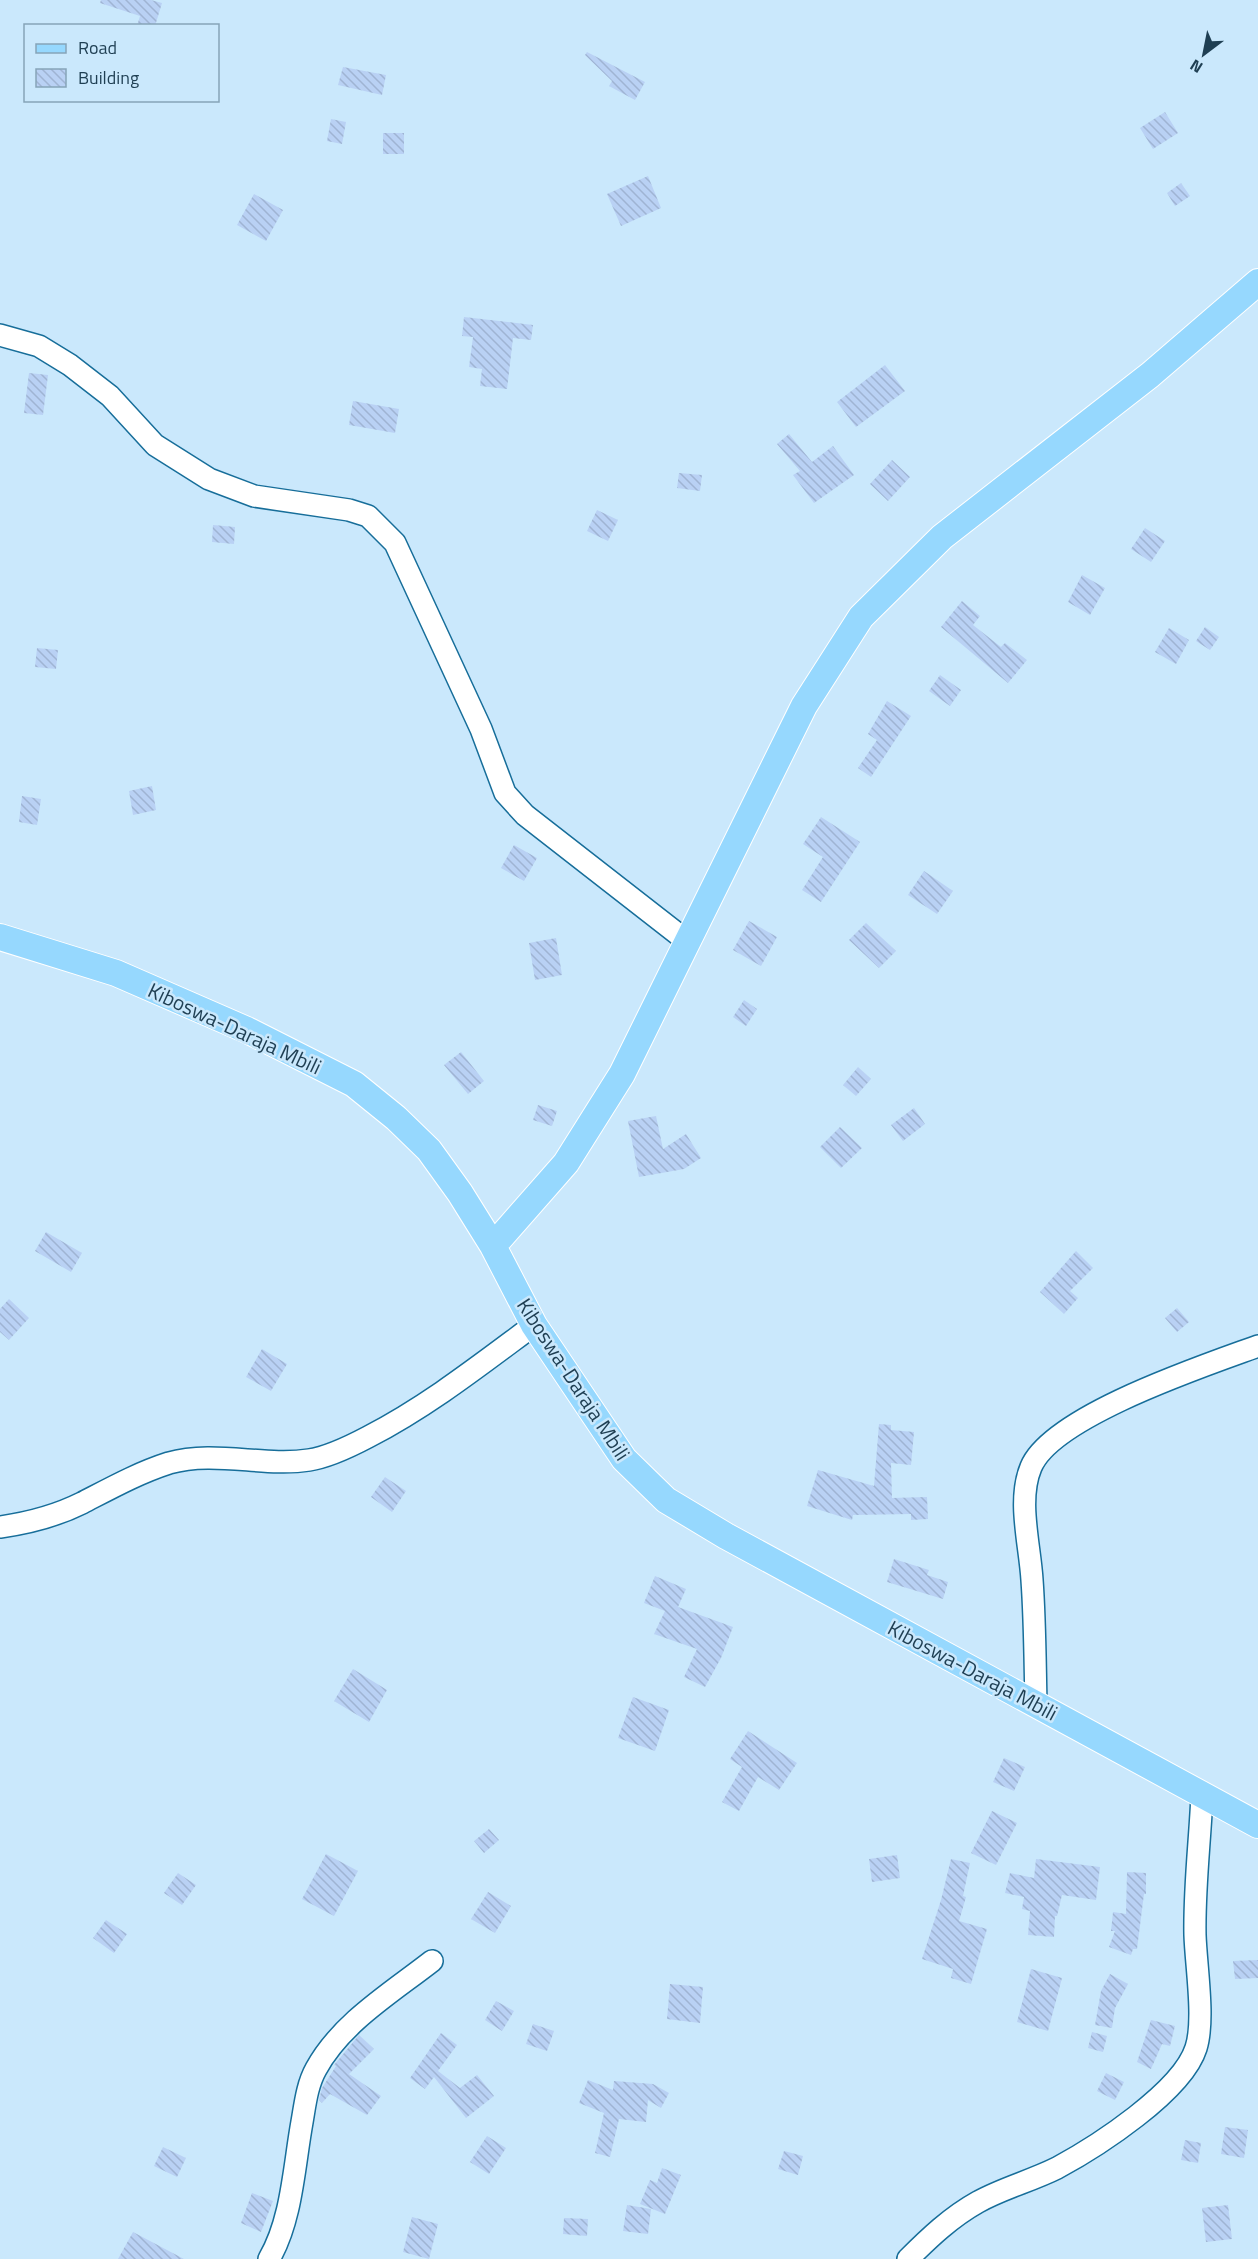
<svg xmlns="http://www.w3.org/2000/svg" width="1258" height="2259" font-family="'Titillium Web',sans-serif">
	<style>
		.building { fill: url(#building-back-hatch) }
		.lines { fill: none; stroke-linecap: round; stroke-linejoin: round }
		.minor-casing { stroke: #176e9a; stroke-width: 24 }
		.major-casing { stroke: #fff; stroke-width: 28 }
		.minor { stroke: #fff; stroke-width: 21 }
		.major { stroke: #96d8fe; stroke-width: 26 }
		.labels { text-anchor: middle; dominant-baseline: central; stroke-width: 5; stroke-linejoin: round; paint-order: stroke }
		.street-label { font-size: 21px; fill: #1f3f53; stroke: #cae8fc }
	</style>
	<defs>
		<pattern id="building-back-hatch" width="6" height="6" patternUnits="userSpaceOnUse" patternTransform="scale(1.5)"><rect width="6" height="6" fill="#b9d1f4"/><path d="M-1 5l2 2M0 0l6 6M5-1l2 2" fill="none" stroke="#9fb4d3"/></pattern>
	</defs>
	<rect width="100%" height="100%" fill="#cae8fc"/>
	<path class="building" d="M101 0H151L162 3 155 26H137L140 16 100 3Z
		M587 52 645 82 635 100 609 86 612 81 585 55Z
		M343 67 386 75 382 95 338 85Z
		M1165 112 1178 133 1153 149 1140 128Z
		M331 119 346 122 342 144 327 141Z
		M383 133H404V154H383Z
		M648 176 661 208 621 226 607 194Z
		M1181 183 1190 196 1175 206 1167 193Z
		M254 194 283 210 266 241 237 225Z
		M464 317 533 325 531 340 513 338 507 389 480 386 482 369 469 367 473 337 462 336Z
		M885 365 905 391 856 427 837 402Z
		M29 373 48 375 43 415 24 413Z
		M353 401 399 409 395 433 349 425Z
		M789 434 812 462 833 446 854 475 814 503 793 475 800 471 777 444Z
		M892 460 910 477 888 501 870 484Z
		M679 473 702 475 700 491 677 488Z
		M597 510 618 520 608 541 587 531Z
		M213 525 235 527 234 544 212 542Z
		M1145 528 1165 541 1151 562 1131 549Z
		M1082 575 1105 588 1090 615 1068 602Z
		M962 601 980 616 973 625 1001 647 1005 643 1027 660 1008 683 941 627Z
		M1205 627 1219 637 1210 650 1196 641Z
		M1169 628 1189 640 1176 664 1155 652Z
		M37 648 58 650 56 669 35 667Z
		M940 675 961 690 950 706 929 691Z
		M887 701 911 716 871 777 858 768 877 740 868 734Z
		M152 786 156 810 133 815 129 791Z
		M22 796 41 799 37 825 19 822Z
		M821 817 860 842 821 902 802 890 823 857 803 844Z
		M514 845 537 858 524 881 501 868Z
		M924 871 953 891 937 914 908 895Z
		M749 921 777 937 761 966 733 950Z
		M866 923 896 951 879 968 849 940Z
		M556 938 562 975 535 980 529 943Z
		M744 1000 757 1009 746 1026 733 1017Z
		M461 1052 484 1081 468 1094 444 1065Z
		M858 1067 871 1079 856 1096 843 1085Z
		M538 1105 557 1111 552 1126 533 1120Z
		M914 1108 925 1124 903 1141 891 1125Z
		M656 1116 663 1149 686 1134 701 1158 684 1169 639 1177 628 1121Z
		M840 1127 862 1148 841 1168 820 1147Z
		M46 1232 82 1253 71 1272 35 1251Z
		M1076 1251 1093 1268 1070 1291 1078 1298 1064 1314 1040 1292Z
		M9 1299 29 1318 9 1340 0 1332V1309Z
		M1177 1308 1189 1322 1177 1332 1165 1318Z
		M262 1349 287 1364 271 1391 246 1377Z
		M879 1424 891 1425V1430L914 1432 911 1465 891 1463 892 1498 927 1497 928 1519 911 1520V1514L853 1515 852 1520 807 1506 818 1470 874 1486Z
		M385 1477 406 1491 392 1512 371 1497Z
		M894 1559 929 1570 927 1575 948 1582 943 1599 887 1582Z
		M655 1576 686 1589 678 1607 733 1627 721 1658 705 1687 684 1677 697 1649 654 1634 665 1611 644 1603Z
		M353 1669 387 1690 369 1722 334 1701Z
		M633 1697 669 1710 655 1751 618 1738Z
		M748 1731 797 1763 779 1790 758 1777 739 1811 722 1802 742 1767 730 1759Z
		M1004 1758 1025 1767 1014 1791 993 1782Z
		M992 1811 1017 1823 996 1865 971 1853Z
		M489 1829 499 1840 484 1853 474 1841Z
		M326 1854 358 1871 334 1916 302 1899Z
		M897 1855 900 1878 872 1882 869 1859Z
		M951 1859 970 1863 963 1896 966 1897 959 1921 987 1929 971 1984 951 1978 953 1969 922 1959 941 1900Z
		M1036 1859 1100 1867 1096 1900 1062 1895 1057 1916H1055L1054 1937 1028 1935 1030 1911 1022 1909 1024 1897 1005 1893 1010 1873 1034 1878Z
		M1127 1872 1146 1873V1894H1144L1137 1949H1133L1131 1955 1109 1947 1115 1931H1111L1113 1912 1126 1914Z
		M178 1873 196 1885 182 1905 164 1893Z
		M488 1892 511 1906 495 1933 471 1919Z
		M106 1920 127 1934 114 1953 93 1938Z
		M1258 1960V1978L1235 1979 1233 1961Z
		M1031 1969 1062 1978 1048 2031 1017 2022Z
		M1110 1974 1128 1984 1115 2008 1112 2028 1095 2025 1101 1991Z
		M670 1984 703 1987 700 2023 667 2019Z
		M496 2001 514 2011 502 2031 485 2020Z
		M1151 2020 1175 2026 1170 2046 1162 2044 1151 2069 1137 2062Z
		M533 2024 554 2031 547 2051 526 2044Z
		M1092 2032 1107 2036 1103 2052 1088 2048Z
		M441 2033 457 2045 438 2071 460 2088 477 2075 494 2096 466 2118 434 2077 425 2089 410 2078Z
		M359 2035 374 2049 349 2074 381 2096 367 2115 330 2094 322 2103 319 2100 322 2088 336 2066 334 2065Z
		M1106 2073 1124 2082 1115 2100 1097 2091Z
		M588 2080 613 2090 614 2081 653 2084 669 2093 661 2108 648 2100 646 2122 619 2119 610 2157 595 2153 604 2113 579 2103Z
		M1225 2127 1248 2130 1244 2158 1221 2154Z
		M487 2136 506 2148 489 2174 470 2162Z
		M1185 2140 1201 2143 1198 2163 1181 2160Z
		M163 2147 186 2158 177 2177 154 2166Z
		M784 2151 803 2156 798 2175 778 2169Z
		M662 2168 681 2175 665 2214 640 2204 650 2180 657 2183Z
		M252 2193 273 2201 261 2232 241 2223Z
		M627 2205 651 2209 648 2234 623 2231Z
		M1228 2205 1232 2239 1206 2242 1202 2208Z
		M412 2217 438 2224 429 2259 403 2252Z
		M564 2218 588 2219 587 2236 563 2234Z
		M133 2232 184 2259H118Z"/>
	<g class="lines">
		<defs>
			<path id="minor" d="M0 335 39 346 70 365 110 396 155 445 209 479 254 496 349 510 368 516 395 543 481 729 505 793 525 815 688 942
				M0 1527C29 1523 56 1516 82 1503 111 1488 138 1473 169 1463 214 1450 264 1467 309 1460 329 1457 351 1446 368 1437 428 1406 480 1365 534 1325
				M1036 1704C1035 1663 1035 1621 1032 1580 1030 1545 1017 1500 1031 1467 1052 1416 1206 1365 1258 1346
				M269 2259C292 2220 294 2166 302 2122 305 2105 307 2085 316 2069 341 2023 391 1993 432 1961
				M908 2259C929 2238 951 2217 978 2202 1003 2188 1031 2181 1057 2168 1096 2147 1182 2092 1196 2048 1205 2020 1196 1966 1195 1935 1194 1889 1200 1841 1202 1795"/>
			<path id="major" d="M0 937 116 973 247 1030 354 1084 396 1118 429 1150 460 1193 493 1246 534 1325 624 1459 666 1500 726 1536 1258 1825
				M493 1246 566 1163 622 1074 804 706 861 617 942 537 1150 375 1258 282"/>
		</defs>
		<use href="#minor" class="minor-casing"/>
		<use href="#major" class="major-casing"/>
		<use href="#minor" class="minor"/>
		<use href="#major" class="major"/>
	</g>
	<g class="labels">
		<g class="street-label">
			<text transform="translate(235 1028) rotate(25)">Kiboswa-Daraja Mbili</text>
			<text transform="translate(574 1379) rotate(57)">Kiboswa-Daraja Mbili</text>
			<text transform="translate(973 1670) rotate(28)">Kiboswa-Daraja Mbili</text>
		</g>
	</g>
	<rect x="24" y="24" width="195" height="78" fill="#cae8fc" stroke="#86a4b8" stroke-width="1.5"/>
	<rect x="36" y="44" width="30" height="9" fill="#96d8fe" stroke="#86a4b8" stroke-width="1.5"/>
	<text x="78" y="54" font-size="18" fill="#1f3f53">Road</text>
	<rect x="36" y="69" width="30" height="18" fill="url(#building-back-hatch)" stroke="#86a4b8" stroke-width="1.5"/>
	<text x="78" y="84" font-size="18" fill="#1f3f53">Building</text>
	<g transform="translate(1204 54) rotate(212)" stroke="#cae8fc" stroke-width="4.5" paint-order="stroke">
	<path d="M0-4.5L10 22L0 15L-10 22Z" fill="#1f3f53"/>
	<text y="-9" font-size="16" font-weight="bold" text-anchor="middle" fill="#1f3f53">N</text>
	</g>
</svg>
